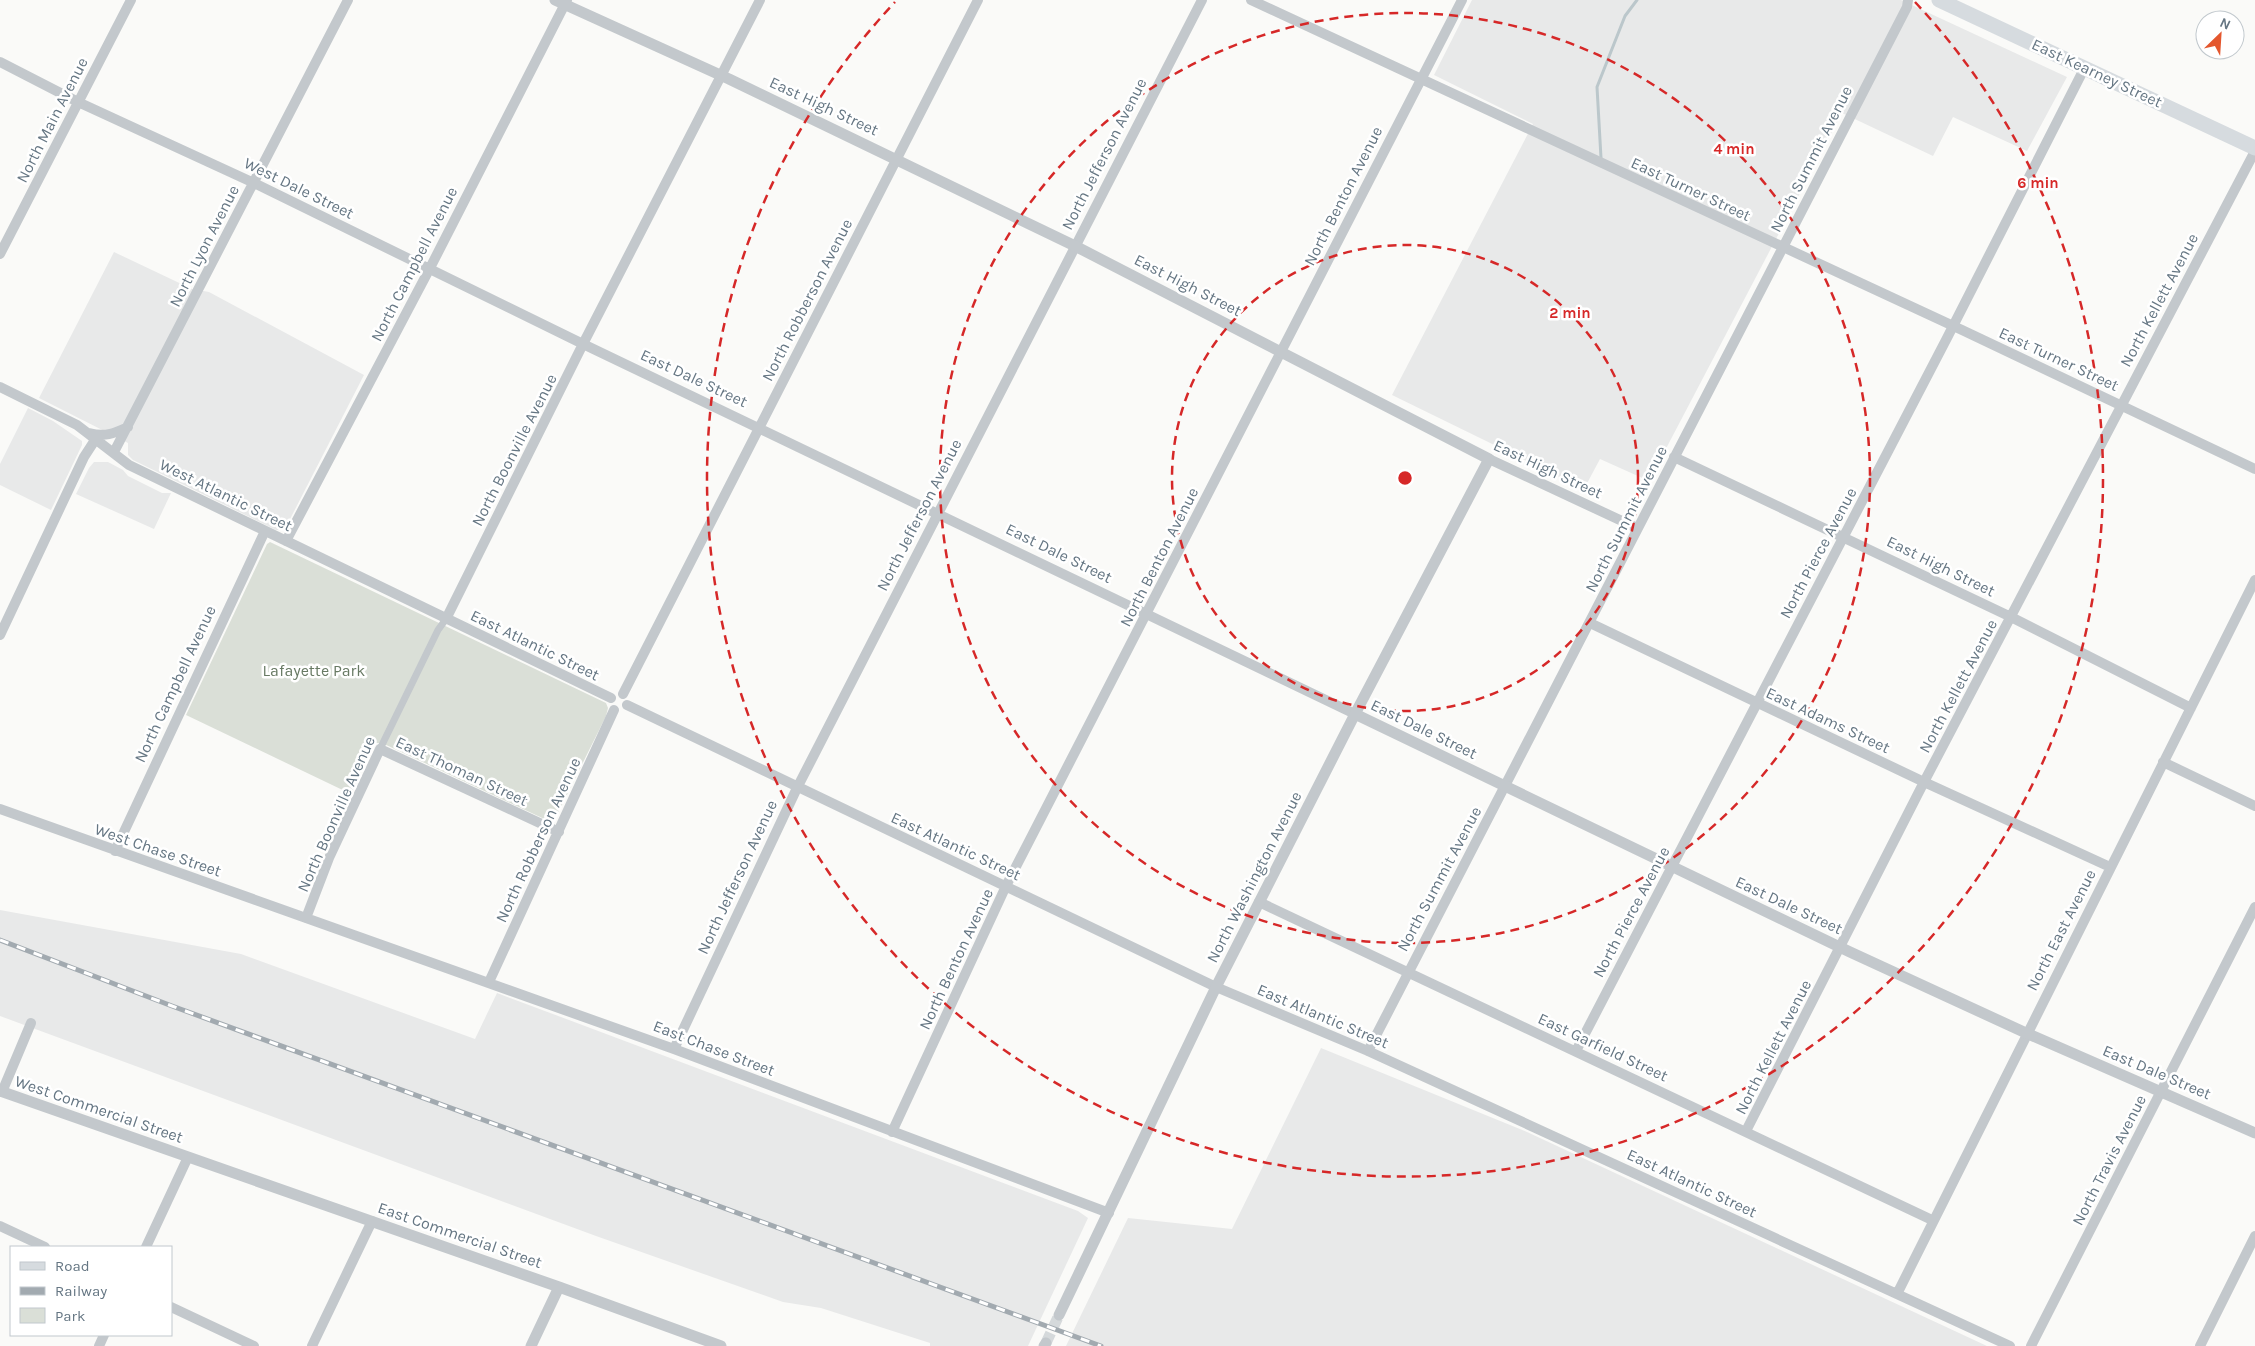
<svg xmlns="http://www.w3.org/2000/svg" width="2255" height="1346" font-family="Karla,sans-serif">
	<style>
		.built { fill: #e8e9e9 }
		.green { fill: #dadfd7 }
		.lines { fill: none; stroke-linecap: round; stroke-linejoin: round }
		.stream { stroke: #bbc7cb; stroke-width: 3 }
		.tertiary-tunnel { stroke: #d5d9db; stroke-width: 11; stroke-dasharray: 11 5.5; stroke-linecap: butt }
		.pedestrian { stroke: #c3c8cc; stroke-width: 7 }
		.minor { stroke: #c3c8cc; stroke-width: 10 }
		.tertiary { stroke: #c3c8cc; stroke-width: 11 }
		.primary { stroke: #d6dbdf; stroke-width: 15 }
		.rail-casing { stroke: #a2aab0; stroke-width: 5 }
		.rail { stroke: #fff; stroke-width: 3; stroke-dasharray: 9; stroke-linecap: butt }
		.ring { fill: none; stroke: #d62828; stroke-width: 2.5; stroke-dasharray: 9 6 }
		.labels { text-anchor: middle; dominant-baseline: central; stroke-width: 5; stroke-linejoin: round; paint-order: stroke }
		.street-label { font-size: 16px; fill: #657683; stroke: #fff }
		.park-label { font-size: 16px; fill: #687a64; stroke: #fff }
		.centre { fill: #d62828; stroke: #fff; stroke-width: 2.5 }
		.ring-label { font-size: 15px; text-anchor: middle; font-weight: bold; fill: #d62828; stroke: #fff; stroke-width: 5; stroke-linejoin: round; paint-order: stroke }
	</style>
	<rect width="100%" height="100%" fill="#fafaf8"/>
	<path class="built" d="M1472 0H1901L2067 77 2027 151 1953 117 1933 156 1842 113 1649 481 1600 459 1584 489 1392 395 1533 124 1434 75Z
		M114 252 192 289 209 292 364 375 287 525 280 530H276L133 460 128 455V443L39 398Z
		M28 408 53 421 82 441V445L51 510 0 485V464Z
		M94 462H108L123 470 128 476 162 493H171L154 529 76 494 89 468Z
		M0 910 241 954 475 1039 497 993 1078 1211 1088 1218 1028 1346H930V1343L821 1308 783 1302 596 1236 0 1016Z
		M1321 1048 1527 1132 1987 1346H1066L1128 1218 1232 1229Z"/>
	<path class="green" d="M270 542 606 703 608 708 606 716 553 823 382 743H376L374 745 351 794 186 715 267 544Z"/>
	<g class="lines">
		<path class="stream" d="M1601 158 1597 87 1625 16 1637 0"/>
		<path class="tertiary-tunnel" d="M1046 1343 1059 1315"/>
		<path class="pedestrian" d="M380 749 438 630 446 619"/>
		<path class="minor" d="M1251 0 1962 330 2255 469
			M0 62 78 102 254 183 583 344 1355 714
			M0 254 131 0
			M0 387 77 425 129 465 611 698
			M89 433C105 437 113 434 128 427
			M114 452 348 0
			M1674 457 2011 617 2191 708
			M1489 459 1637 528
			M286 541 430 268 567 0
			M446 619 583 344 760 0
			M1590 623 1924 782 2110 867
			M0 635 84 457 95 440
			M623 694 978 0
			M627 705 1216 987 1368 1051 2010 1346
			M2163 762 2255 806
			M0 809 674 1049 1109 1213
			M115 851 265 531
			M1259 902 1932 1220
			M306 918 329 858 380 749 559 832
			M489 982 614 710
			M674 1049 797 788 1202 0
			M1368 1051 1907 7 1908 0
			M1576 1051 1947 338 2085 67
			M2 1092 31 1023
			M1746 1131 1924 782 2255 151
			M892 1132 1006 886 1462 0
			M0 1226 45 1247
			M146 1247 188 1157
			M1897 1294 2255 580
			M171 1307 254 1346
			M99 1346 104 1335
			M312 1346 372 1221
			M2031 1346 2255 907
			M2200 1346 2255 1236"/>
		<path class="tertiary" d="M555 0 729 79 1075 246 1489 459 1355 714 1216 987 1059 1315
			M1355 714 1850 952 2026 1033 2255 1133
			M0 1091 559 1287 721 1346
			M531 1346 559 1287
			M1044 1346 1046 1343"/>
		<path class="primary" d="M1939 0 2255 148"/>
		<defs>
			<path id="rail" d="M0 940 172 1006 1101 1346"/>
		</defs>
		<use href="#rail" class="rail-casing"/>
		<use href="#rail" class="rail"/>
	</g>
	<g class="ring">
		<circle cx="1405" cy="478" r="233"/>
		<circle cx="1405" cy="478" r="465"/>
		<path d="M1915 2A698 698 0 1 1 895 2"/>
	</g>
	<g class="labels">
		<g class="street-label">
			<text transform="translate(2097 73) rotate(25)">East Kearney Street</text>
			<text transform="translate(824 106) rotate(25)">East High Street</text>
			<text transform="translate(52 120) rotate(-63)">North Main Avenue</text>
			<text transform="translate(1104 154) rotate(-63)">North Jefferson Avenue</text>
			<text transform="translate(1811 159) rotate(-63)">North Summit Avenue</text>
			<text transform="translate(299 188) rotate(26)">West Dale Street</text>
			<text transform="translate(1691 189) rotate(25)">East Turner Street</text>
			<text transform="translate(1343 196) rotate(-63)">North Benton Avenue</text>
			<text transform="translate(204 246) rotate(-63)">North Lyon Avenue</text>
			<text transform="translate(414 264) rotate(-63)">North Campbell Avenue</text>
			<text transform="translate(1188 285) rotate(27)">East High Street</text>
			<text transform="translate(807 300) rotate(-63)">North Robberson Avenue</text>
			<text transform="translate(2159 300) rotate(-62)">North Kellett Avenue</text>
			<text transform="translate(2059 359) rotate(25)">East Turner Street</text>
			<text transform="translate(694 378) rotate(25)">East Dale Street</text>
			<text transform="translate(514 450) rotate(-63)">North Boonville Avenue</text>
			<text transform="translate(1548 469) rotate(25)">East High Street</text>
			<text transform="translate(226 495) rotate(26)">West Atlantic Street</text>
			<text transform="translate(919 515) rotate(-63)">North Jefferson Avenue</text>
			<text transform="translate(1626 519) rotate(-63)">North Summit Avenue</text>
			<text transform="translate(1059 553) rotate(26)">East Dale Street</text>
			<text transform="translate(1818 553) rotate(-62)">North Pierce Avenue</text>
			<text transform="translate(1159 557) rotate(-63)">North Benton Avenue</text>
			<text transform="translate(1941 566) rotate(26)">East High Street</text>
			<text transform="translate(535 645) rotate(26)">East Atlantic Street</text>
			<text transform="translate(175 684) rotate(-65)">North Campbell Avenue</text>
			<text transform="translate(1958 686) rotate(-62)">North Kellett Avenue</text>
			<text transform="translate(1828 720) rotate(25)">East Adams Street</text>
			<text transform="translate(1424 729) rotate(26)">East Dale Street</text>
			<text transform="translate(462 771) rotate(25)">East Thoman Street</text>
			<text transform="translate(336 814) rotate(-66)">North Boonville Avenue</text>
			<text transform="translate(538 840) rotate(-65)">North Robberson Avenue</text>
			<text transform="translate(956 846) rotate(25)">East Atlantic Street</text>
			<text transform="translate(158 850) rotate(19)">West Chase Street</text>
			<text transform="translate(737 877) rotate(-65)">North Jefferson Avenue</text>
			<text transform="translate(1254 877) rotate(-63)">North Washington Avenue</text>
			<text transform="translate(1439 879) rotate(-62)">North Summit Avenue</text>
			<text transform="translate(1789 905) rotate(25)">East Dale Street</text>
			<text transform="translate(1631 912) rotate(-62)">North Pierce Avenue</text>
			<text transform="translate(2061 930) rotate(-63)">North East Avenue</text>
			<text transform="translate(956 959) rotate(-65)">North Benton Avenue</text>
			<text transform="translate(1323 1016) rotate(23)">East Atlantic Street</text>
			<text transform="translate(1603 1047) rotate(25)">East Garfield Street</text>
			<text transform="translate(1773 1047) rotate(-63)">North Kellett Avenue</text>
			<text transform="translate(714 1048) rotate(21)">East Chase Street</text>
			<text transform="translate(2157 1072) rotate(23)">East Dale Street</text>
			<text transform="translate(99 1109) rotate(19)">West Commercial Street</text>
			<text transform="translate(2109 1160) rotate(-63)">North Travis Avenue</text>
			<text transform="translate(1692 1183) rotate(25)">East Atlantic Street</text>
			<text transform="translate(460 1235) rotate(19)">East Commercial Street</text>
		</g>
		<g class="park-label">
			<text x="314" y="670">Lafayette Park</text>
		</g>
	</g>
	<circle cx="1405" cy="478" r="8" class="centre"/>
	<g class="ring-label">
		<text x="1734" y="154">4 min</text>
		<text x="2038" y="188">6 min</text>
		<text x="1570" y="318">2 min</text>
	</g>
	<rect x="10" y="1246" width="162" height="90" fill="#ffffff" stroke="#c1c8cd"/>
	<rect x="20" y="1262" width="25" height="8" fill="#d6dbdf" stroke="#c1c8cd"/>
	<text x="55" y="1271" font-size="15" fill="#657683">Road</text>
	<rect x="20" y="1287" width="25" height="8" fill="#a2aab0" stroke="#c1c8cd"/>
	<text x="55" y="1296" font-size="15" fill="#657683">Railway</text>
	<rect x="20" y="1308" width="25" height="15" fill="#dadfd7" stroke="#c1c8cd"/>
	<text x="55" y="1321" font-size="15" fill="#657683">Park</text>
	<g transform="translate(2220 35) rotate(25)"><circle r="24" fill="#ffffff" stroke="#c1c8cd"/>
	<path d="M0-4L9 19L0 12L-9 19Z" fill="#e4572e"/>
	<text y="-8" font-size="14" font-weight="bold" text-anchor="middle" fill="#657683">N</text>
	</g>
</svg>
